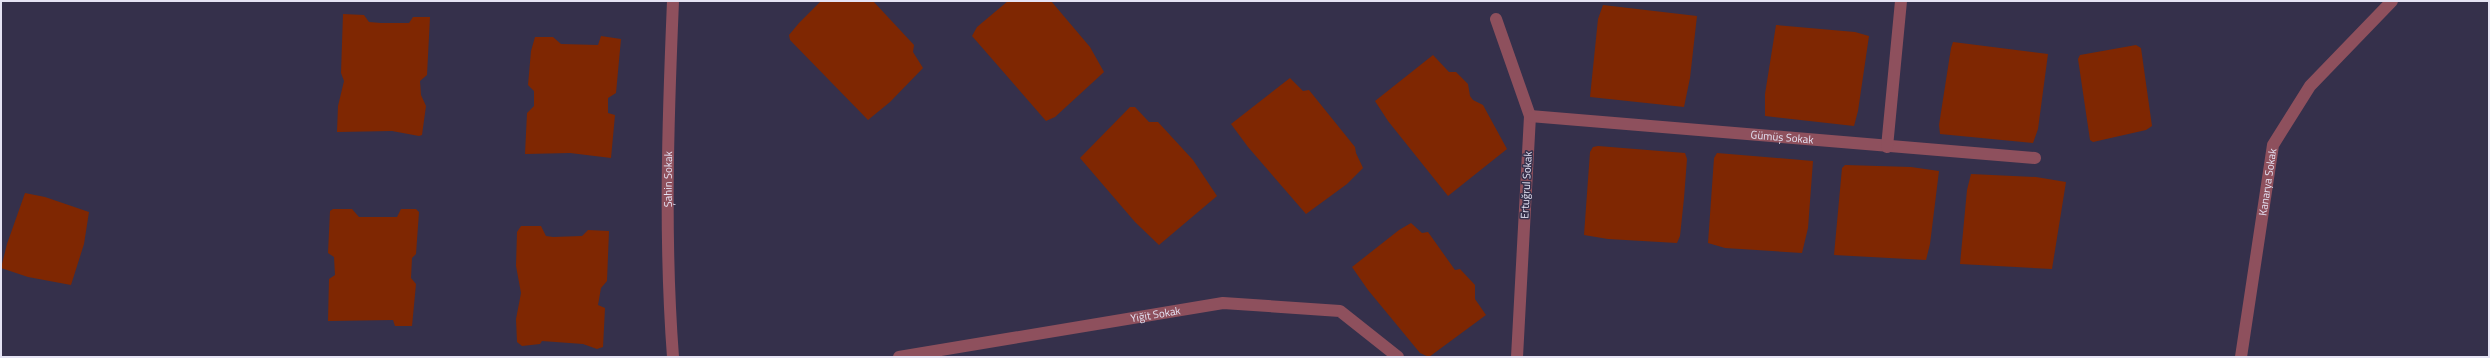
<svg xmlns="http://www.w3.org/2000/svg" width="2490" height="358" font-family="'Titillium Web',sans-serif">
	<style>
		.building { fill: #7f2702 }
		.lines { fill: none; stroke-linecap: round; stroke-linejoin: round }
		.street { stroke: #8e505d; stroke-width: 12 }
		.labels { text-anchor: middle; dominant-baseline: central; stroke-width: 3; stroke-linejoin: round; paint-order: stroke }
		.street-label { font-size: 11px; fill: #e5e3f4; stroke: #35304b }
	</style>
	<rect width="100%" height="100%" fill="#35304b"/>
	<path class="building" d="M821 1H873L914 45 913 52 923 68 890 102 868 120 790 40 789 35 799 23Z
		M1008 1H1051L1090 47 1104 72 1055 117 1046 121 972 36 977 27Z
		M1603 5 1697 16 1690 78 1684 107 1590 97 1598 19Z
		M343 14 364 15 369 22 381 23H409L413 17H430L427 75 420 81 421 95 426 106 422 135 419 136 392 131 337 132 338 106 344 81 341 73Z
		M1776 25 1855 32 1869 36 1858 111 1854 126 1765 116V94Z
		M601 36 621 39 616 93 608 98V113L615 115 611 158 570 153 525 154 527 113 534 106V91L528 85 531 51 535 37H553L561 44 598 45Z
		M1953 42 2048 54 2038 129 2033 143 1940 134 1939 125 1951 48Z
		M2136 45 2141 48 2152 126 2146 130 2093 142 2090 140 2078 59 2080 55Z
		M1433 55 1449 72H1456L1468 84 1470 96 1473 100 1483 105 1507 149 1448 196 1388 121 1375 101Z
		M1290 78 1303 91 1309 90 1355 147 1356 153 1363 168 1347 184 1306 214 1248 147 1231 124Z
		M1130 107H1135L1149 122H1158L1193 160 1217 196 1159 245 1135 222 1080 158Z
		M1598 146 1685 153 1687 159 1684 198 1680 236 1677 243 1608 239 1584 235 1590 152 1593 147Z
		M1717 153 1813 161 1808 228 1802 253 1725 248 1708 243 1714 158Z
		M1845 165 1911 167 1939 171 1930 244 1926 260 1834 255 1842 168Z
		M1971 174 2036 177 2066 182 2052 269 1960 264 1967 190Z
		M25 193 45 197 89 212 84 244 71 285 28 277 1 268 7 244Z
		M333 209H352L359 217H397L401 209H416L419 212 416 254 412 258 411 278 416 284 412 326H395L393 320 328 321 329 279 335 275 334 257 328 253 330 211Z
		M1411 223 1422 233 1428 232 1455 270 1460 269 1475 285V299L1486 315 1429 357 1420 353 1368 290 1352 267 1399 230Z
		M521 226H541L546 236 553 237 582 236 588 230 609 231 607 281 601 288 598 305 605 308 603 347 597 349 583 344 542 341 540 344 522 346 517 342 516 319 521 293 516 266 517 232Z"/>
	<g class="lines">
		<g class="street">
			<path d="M1496 19 1530 116 1517 357"/>
			<path id="s1" d="M1530 116 2035 158"/>
			<path d="M1887 147 1901 1"/>
			<path id="s2" d="M673 357C664 238 668 120 673 1"/>
			<path id="s3" d="M899 357 1223 303 1340 311 1398 357"/>
			<path id="s4" d="M2241 357 2273 145 2310 86 2392 1"/>
		</g>
	</g>
	<g class="labels">
		<g class="street-label">
			<text stroke="none"><textPath href="#s1" startOffset="253">Gümüş Sokak</textPath></text>
			<text stroke="none"><textPath href="#s2" startOffset="178">Şahin Sokak</textPath></text>
			<text stroke="none"><textPath href="#s4" startOffset="177">Kanarya Sokak</textPath></text>
			<text transform="translate(1526 185) rotate(-87)">Ertuğrul Sokak</text>
			<text stroke="none"><textPath href="#s3" startOffset="260">Yiğit Sokak</textPath></text>
		</g>
	</g>
	<rect width="2490" height="358" fill="none" stroke="#e5e3f4" stroke-width="4"/>
</svg>
